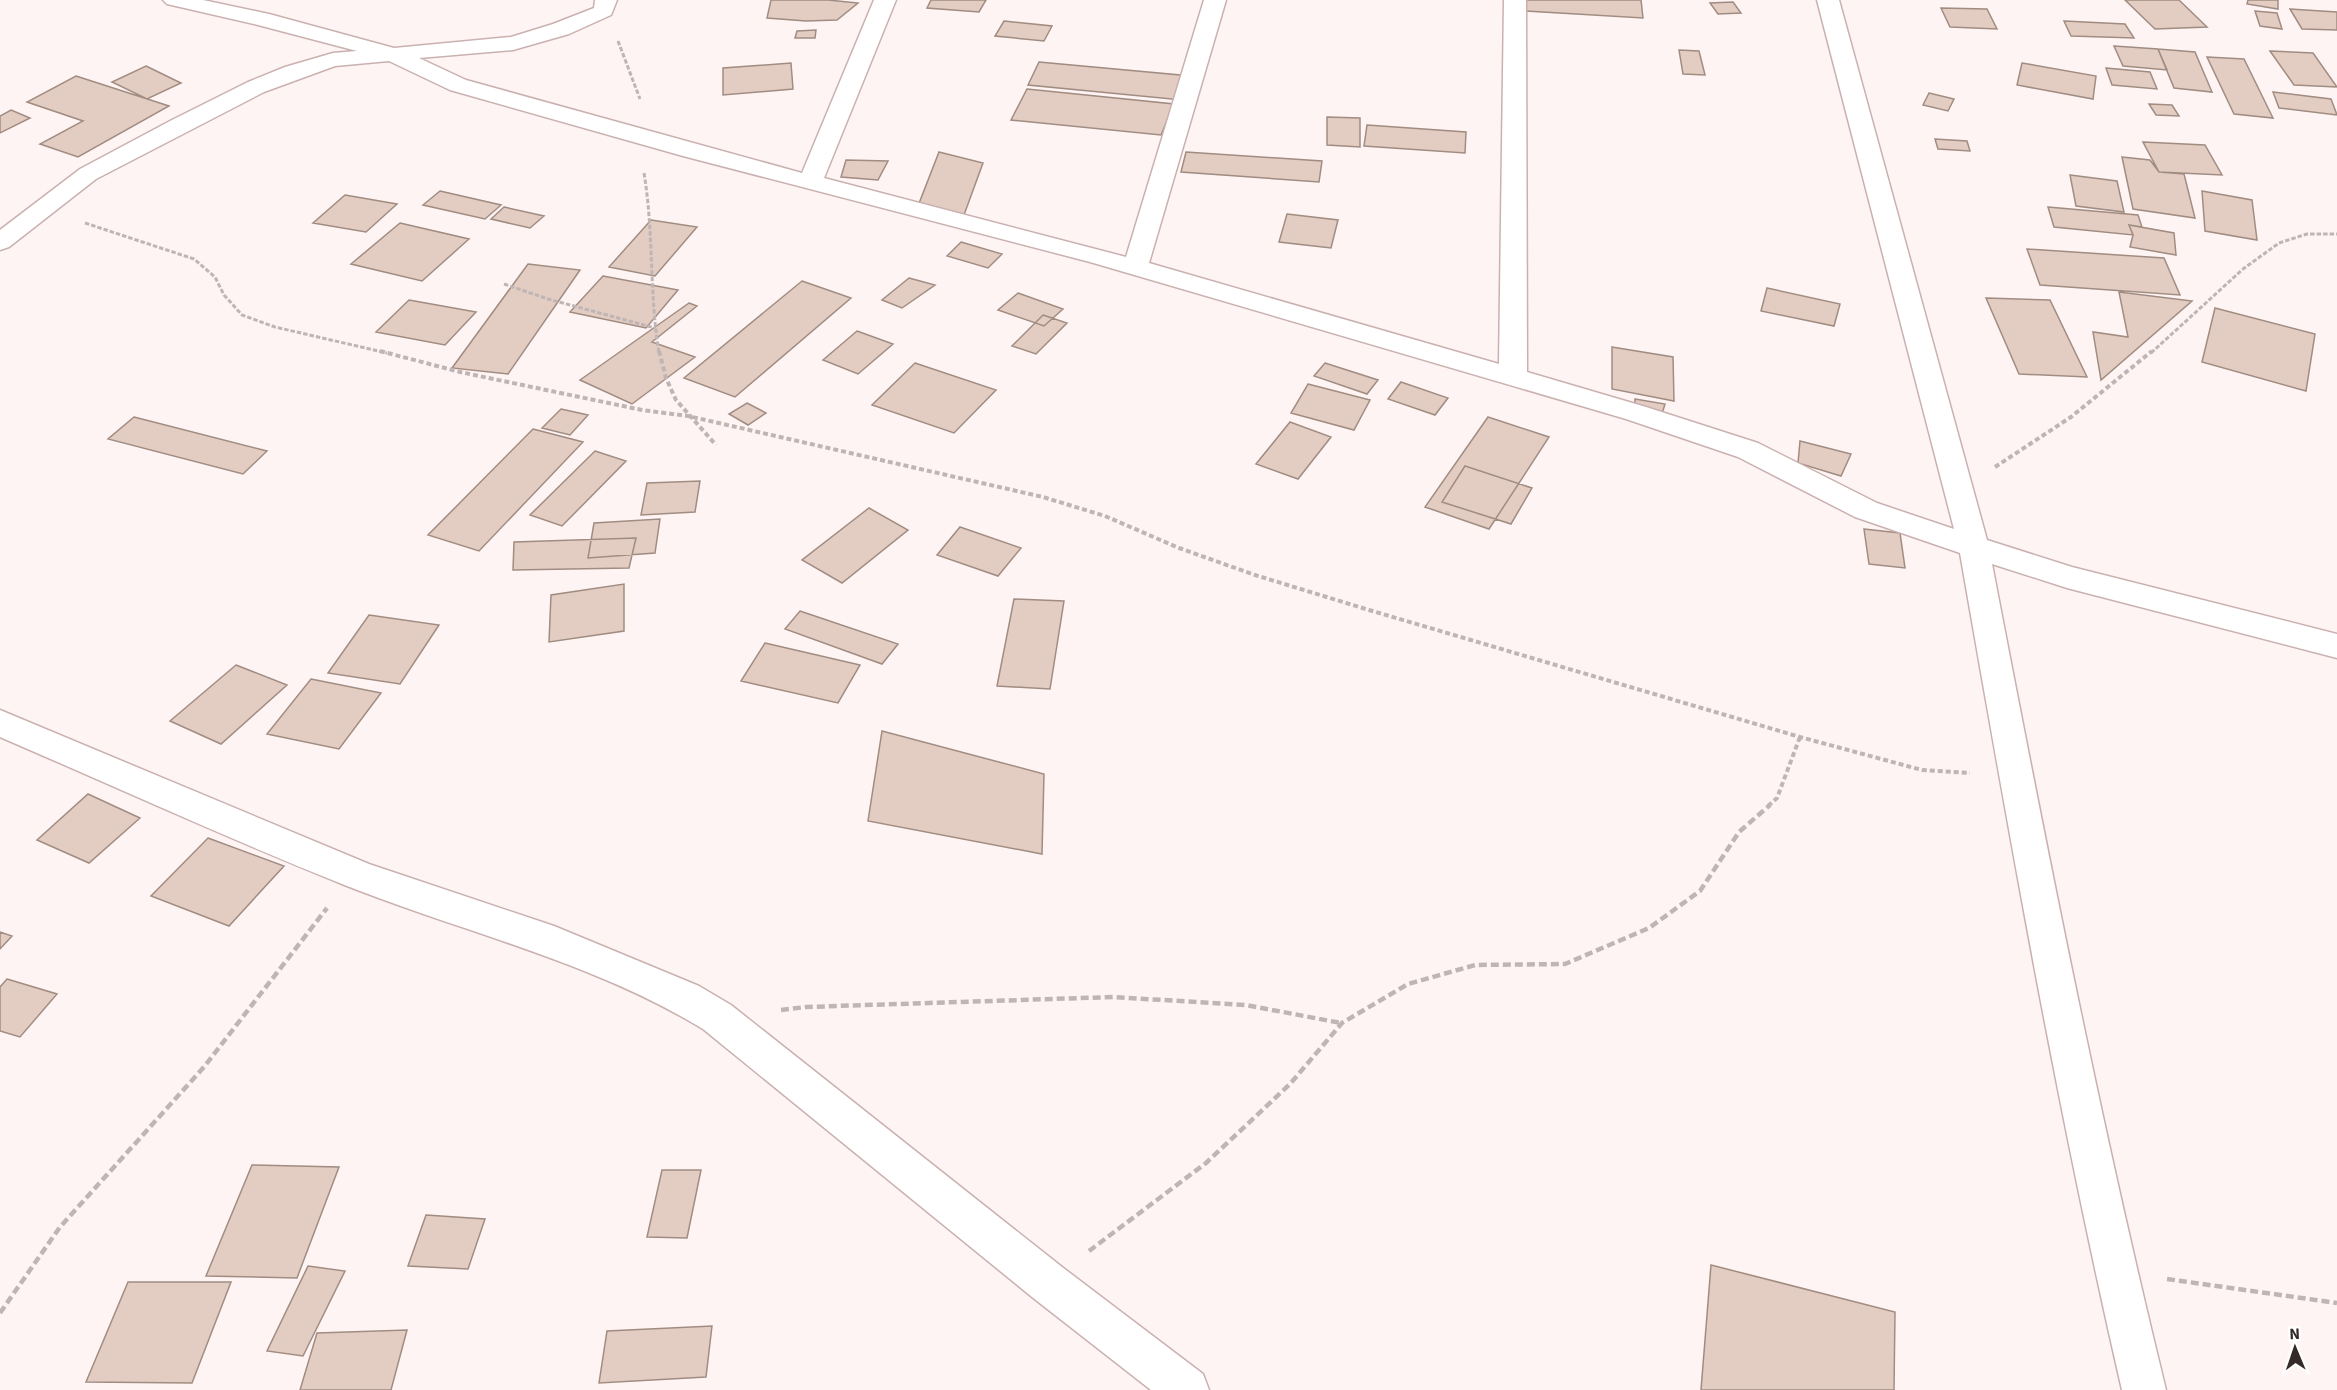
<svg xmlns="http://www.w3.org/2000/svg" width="2337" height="1390" font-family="'Source Sans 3',sans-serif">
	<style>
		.building { fill: #e3cdc2; stroke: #a18c82; stroke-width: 1.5 }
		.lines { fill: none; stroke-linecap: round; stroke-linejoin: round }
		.minor-casing { stroke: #cab1b0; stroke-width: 3 }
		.path-far2 { stroke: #c0b5b5; stroke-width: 3; stroke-dasharray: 4.5 2; stroke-linecap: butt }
		.path-far1 { stroke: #c0b5b5; stroke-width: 4; stroke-dasharray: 5 3; stroke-linecap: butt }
		.path { stroke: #c0b5b5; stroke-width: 4.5; stroke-dasharray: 8 4; stroke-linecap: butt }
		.minor { fill: #fff; fill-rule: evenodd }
	</style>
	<rect width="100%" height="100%" fill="#fff4f4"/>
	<path class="building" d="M771 0H828L858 3 837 20 806 21 767 18Z
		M931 0H986L979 12 927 8Z
		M1526 0H1641L1643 18 1526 11Z
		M2125 0H2179L2207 27 2155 29Z
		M2248 0H2278V9L2247 4Z
		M1733 2 1741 13 1718 14 1710 3Z
		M1941 8 1987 9 1997 29 1950 27Z
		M2290 9 2337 12V30L2302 29Z
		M2255 11 2277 13 2282 29 2260 26Z
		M1004 21 1052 26 1044 41 995 36Z
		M2064 21 2125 24 2134 38 2071 36Z
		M816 30 815 38H795L797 31Z
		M2114 46 2158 49 2167 70 2123 66Z
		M2158 49 2195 52 2212 92 2174 88Z
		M1679 50 1699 51 1705 75 1683 74Z
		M2270 51 2313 53 2337 87 2294 85Z
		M2207 57 2244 59 2273 118 2234 114Z
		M1039 62 1191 76 1182 100 1028 85Z
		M791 63 793 89 723 95V68Z
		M2022 63 2096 76 2093 99 2017 85Z
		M146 66 181 83 147 99 112 82Z
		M2106 68 2150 72 2157 89 2112 85Z
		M76 76 169 106 78 157 40 144 83 121 27 102Z
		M1027 89 1174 104 1161 135 1011 120Z
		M2273 92 2331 99 2337 115 2279 108Z
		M1929 93 1954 99 1948 111 1923 105Z
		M2149 104 2172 105 2179 116 2156 115Z
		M11 110 30 118 0 133V116Z
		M1327 117 1360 118V147L1327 145Z
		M1367 125 1466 132 1465 153 1364 146Z
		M1935 139 1967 141 1970 151 1938 149Z
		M2143 142 2205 145 2222 175 2159 172Z
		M939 152 983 163 964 215 918 206Z
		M1186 152 1322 161 1319 182 1181 172Z
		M2122 157 2150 160 2159 172 2184 174 2195 218 2133 209Z
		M846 160 888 161 878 180 841 177Z
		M2070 175 2117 181 2124 212 2076 206Z
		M440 191 501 205 485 219 423 205Z
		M2202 191 2252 200 2257 240 2205 231Z
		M345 195 397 204 366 232 313 223Z
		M504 207 544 216 530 228 491 219Z
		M2048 207 2138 215 2142 227 2129 225 2133 235 2054 227Z
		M1287 214 1338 220 1331 248 1279 242Z
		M651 220 697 227 655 276 609 267Z
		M400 223 469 239 422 281 351 264Z
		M2129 225 2174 233 2176 255 2130 247 2133 235Z
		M961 242 1002 254 988 268 947 256Z
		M2027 249 2164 258 2180 295 2040 285Z
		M528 264 580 270 508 374 452 368Z
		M603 276 678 290 646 328 570 312Z
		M909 278 935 285 902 308 882 300Z
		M802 281 851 298 735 397 684 378Z
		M1767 288 1840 304 1834 326 1761 311Z
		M2119 292 2192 301 2101 380 2093 332 2128 337Z
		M1018 293 1063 309 1044 326 998 310Z
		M1986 298 2050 300 2087 377 2019 374Z
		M409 300 476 312 445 345 376 332Z
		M689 303 697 306 652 342 695 357 632 404 580 380Z
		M2215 308 2315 334 2306 391 2202 362Z
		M1043 315 1067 323 1036 354 1012 346Z
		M857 331 893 344 858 374 823 360Z
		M1612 347 1673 357 1674 401 1612 389Z
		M915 363 996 390 954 433 872 405Z
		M1325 363 1378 380 1367 394 1314 376Z
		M1401 382 1448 398 1435 415 1388 399Z
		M1308 384 1370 400 1354 430 1291 413Z
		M1635 399 1665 404 1661 417 1635 415Z
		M747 403 766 413 748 425 729 414Z
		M561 409 588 415 570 435 542 428Z
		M134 417 267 451 243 474 108 439Z
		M1488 417 1549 437 1489 529 1425 507Z
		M1290 422 1331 437 1298 479 1256 464Z
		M533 429 583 442 479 551 428 535Z
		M1800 441 1851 454 1841 476 1798 463Z
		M595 451 626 461 562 526 530 515Z
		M1465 466 1532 488 1511 524 1442 502Z
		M700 481 695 512 641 515 647 483Z
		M869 508 908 530 842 583 802 560Z
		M660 519 655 553 588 558 594 523Z
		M960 527 1021 548 998 576 937 555Z
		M1864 529 1900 533 1905 568 1869 564Z
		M636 538 629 568 513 570 514 542Z
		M624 584V631L549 642 551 595Z
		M1014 599 1064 601 1050 689 997 686Z
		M800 611 898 644 882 664 785 629Z
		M369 615 439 625 400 684 328 673Z
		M765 643 860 665 838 703 741 681Z
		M236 665 287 685 221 744 170 721Z
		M311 679 381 693 339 749 267 734Z
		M882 731 1044 774 1042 854 868 821Z
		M88 794 140 818 89 863 37 840Z
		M208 838 284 866 229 926 151 896Z
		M0 932 12 936 0 949Z
		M7 979 57 994 20 1037 0 1031V987Z
		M252 1165 339 1167 297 1278 206 1276Z
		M662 1170H701L687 1238 647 1237Z
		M426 1215 485 1219 468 1269 408 1266Z
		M1711 1265 1895 1312 1894 1390H1701Z
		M308 1266 345 1271 303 1356 267 1351Z
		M128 1282H231L192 1383 86 1382Z
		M712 1326 706 1377 599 1383 607 1331Z
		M407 1330 391 1390H300L317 1333Z"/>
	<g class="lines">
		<defs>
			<path id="minor" d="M163 0H203L269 14 394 48 511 37 553 24 594 8 595 0H617L611 15 569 34 513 50 419 58 466 80 802 173 874 0H896L824 178 1126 257 1204 0H1226L1149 263 1499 364 1504 0H1526L1527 372 1646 407 1758 443 1877 503 1954 529 1817 0H1839L1987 540 2072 567 2337 634V658L2067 588 1992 564C2045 840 2099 1117 2166 1390H2122C2058 1113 2009 833 1960 553L1855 517 1738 457 1626 419 1090 262 683 156 450 90 389 61 335 66 264 92 96 179 9 247 0 250V230L80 169 170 121 248 82 285 67 333 53 357 51 258 25 167 4Z
				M0 710 369 864 554 926 699 986 731 1005 1062 1267 1203 1374 1209 1390H1151L1032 1297 703 1029C591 961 462 932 342 884 227 838 114 786 0 737Z"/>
		</defs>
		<use href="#minor" class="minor-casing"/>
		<path class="path-far2" d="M618 41 640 99
			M644 173C654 233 649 293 659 353
			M85 223 194 259 215 277 224 295 242 315 275 327 387 353
			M504 284 548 299 655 328
			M2151 353 2243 269 2279 243 2307 234H2337"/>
		<path class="path-far1" d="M380 351 460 372 642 410 688 416 1043 497 1105 516 1179 548 1255 575 1369 610 1800 737 1922 770 1970 773
			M659 351 666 378 676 400 716 445
			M1995 467 2071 417 2152 351
			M1768 806 1777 798 1800 737"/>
		<path class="path" d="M781 1010 806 1007 1113 997 1246 1005 1341 1023
			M1089 1251 1206 1163 1290 1084 1342 1023 1408 984 1475 965 1565 964 1649 928 1700 891 1739 832 1770 805
			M2167 1279 2337 1303
			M0 1313 60 1227 204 1067 327 908"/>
		<use href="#minor" class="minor"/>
	</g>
	<g transform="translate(2295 1348) rotate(358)" stroke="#ffffff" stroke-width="4.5" paint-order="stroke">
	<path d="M0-4.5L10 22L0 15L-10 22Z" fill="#342a2a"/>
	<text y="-9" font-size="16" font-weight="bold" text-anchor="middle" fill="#342a2a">N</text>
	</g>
</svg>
